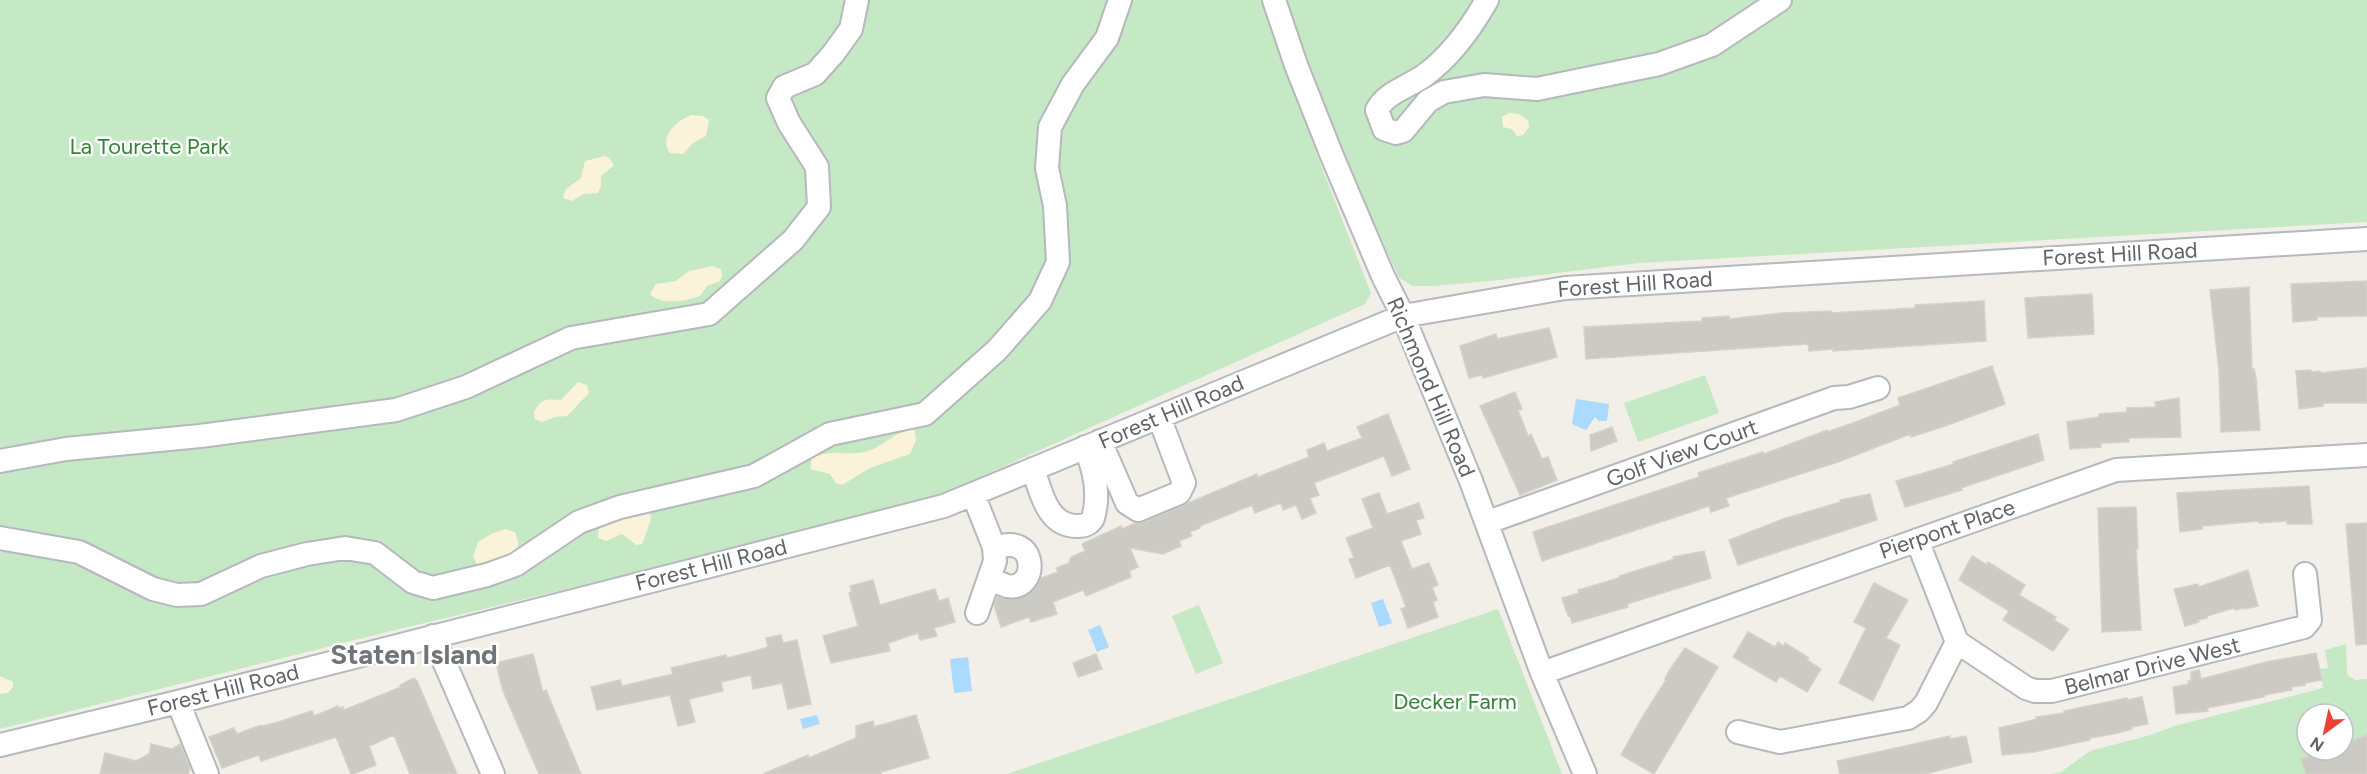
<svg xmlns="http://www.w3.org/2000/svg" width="2367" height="774" font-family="Figtree,sans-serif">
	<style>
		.green { fill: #c5e8c5 }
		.sand { fill: #fbf3d9 }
		.water { fill: #aadaff }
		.building { fill: #cccac5; stroke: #d6d1c6; stroke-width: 1.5 }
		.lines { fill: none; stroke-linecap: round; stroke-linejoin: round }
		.minor-casing { stroke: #b5b8bc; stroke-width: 26 }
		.minor { stroke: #fff; stroke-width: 22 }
		.labels { text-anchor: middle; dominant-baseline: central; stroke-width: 5; stroke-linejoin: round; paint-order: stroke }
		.park-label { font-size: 22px; fill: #348238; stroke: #fff }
		.street-label { font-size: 22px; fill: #5f6368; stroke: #fff }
		.district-label { font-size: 28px; font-weight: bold; fill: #70757a; stroke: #fff }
	</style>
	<rect width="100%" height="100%" fill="#f1efe8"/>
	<path class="green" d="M0 0H1262L1320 163 1371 293 1365 304 940 495 882 514 391 631 0 729Z
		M1283 0H2367V222L1639 263 1490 281 1432 286H1413L1399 278 1313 88Z
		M1705 375 1719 413 1638 442 1624 403Z
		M1199 605 1223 663 1196 674 1172 616Z
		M1498 609 1562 774H1007Z
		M2346 644 2347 675 2355 680 2367 679V735L2343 744V714H2307V750H2326L2301 759 2306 774H2050L2061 772 2090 751 2147 736 2178 725 2323 688 2320 669 2328 668 2325 650Z"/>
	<path class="sand" d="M1509 113 1519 114 1528 120 1529 127 1523 135 1517 136 1512 129 1503 127 1502 117Z
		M691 115 703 116 709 120 706 136 693 143 683 154 670 153C658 136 677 121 691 115Z
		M605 156 609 158 614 165 601 176V186L598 193 584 194 572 201 563 198 566 189 581 178 585 161Z
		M712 266 721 269 722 276 720 281 707 286 700 296C685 301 662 306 650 294L656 284 676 281 689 271Z
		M578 382 587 385 589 393 567 416 555 417 542 422 535 419 534 412C541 398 547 399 561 400Z
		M911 429 915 431 916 440 910 454 870 468 842 485 836 483 830 474 810 469 812 458C830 449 846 456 864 452 882 448 893 433 911 429Z
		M639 512 650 514 651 520 642 544 636 545 622 534 606 541 598 538 599 526C612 520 626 521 639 512Z
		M505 529 515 532C519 541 519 547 515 555L478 566 473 557 478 542 491 534Z
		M0 676 13 682V687L8 693 0 694Z"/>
	<path class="water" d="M1576 399 1609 404 1607 421H1599L1595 417 1586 430 1572 424Z
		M1383 599 1392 623 1379 627 1371 603Z
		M1100 625 1109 647 1097 652 1088 630Z
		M968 657 972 691 954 693 950 659Z
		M817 715 820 724 803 729 800 719Z"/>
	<path class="building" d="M2367 281V316L2317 317V320L2293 322 2291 284Z
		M2249 287 2252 369H2254L2256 378 2260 430 2221 432 2219 371 2210 290Z
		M2092 294 2094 334 2028 338 2025 298Z
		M1984 301 1986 341 1833 351V349L1809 351 1808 344 1586 359 1584 327 1702 321V318L1729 316V319L1783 313 1831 311V313L1915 308V305Z
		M1549 328 1557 357 1483 378 1482 375 1469 378 1460 346 1496 334 1497 339Z
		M1992 366 2005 404 1945 426 1911 437 1910 434 1838 462 1726 498 1729 506 1711 512 1709 506 1542 561 1533 532 1699 477 1698 473 1763 452 1764 454 1827 430V432L1853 423 1900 405 1898 398Z
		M2367 368V403H2323V406L2299 409 2296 371 2311 370V372L2320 371V373Z
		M1515 392 1522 409 1518 410 1528 436 1531 434 1542 459 1548 457 1557 480 1520 495 1480 406Z
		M2179 398 2181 437 2128 438 2129 442 2101 443V447L2070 449 2067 422 2099 417V414L2127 412V408L2156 407 2155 402Z
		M1388 414 1410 469 1392 476 1384 456 1314 483 1319 495 1310 498 1316 513 1302 519 1296 505 1283 510 1281 504H1278L1255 513 1252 505 1200 526V528L1190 532 1192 536 1179 541 1181 546 1163 554 1130 548 1138 567 1129 571 1131 577 1086 596 1083 590 1053 602 1057 614 1031 622 1029 617 1001 627 994 605 997 597 1008 599 1026 596 1033 590 1041 578 1058 572 1056 568 1069 563 1071 557 1085 551 1082 544 1121 526 1122 529 1135 523 1143 522 1257 474 1258 477 1309 457 1307 450 1324 443 1327 451 1362 438 1357 427Z
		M1612 427 1617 441 1591 451 1590 435Z
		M2038 434 2044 460 1961 488 1962 490 1905 507 1896 481 1954 464 1953 462Z
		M2309 486 2312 524H2287V521L2259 523V521L2202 526V529L2180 532 2177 493Z
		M1379 493 1387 514 1419 503 1424 518 1416 520 1421 534 1401 541 1412 569 1429 563 1438 585 1432 587 1437 600 1433 602 1438 617 1408 628 1401 609 1406 607 1390 565 1356 578 1349 559 1354 558 1346 538 1373 528 1362 499Z
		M1870 494 1877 520 1738 565 1729 540 1786 518 1841 502 1840 500Z
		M2136 507 2138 549H2136L2141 630 2102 632 2098 508Z
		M2367 523V644L2356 645 2346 524Z
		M1704 551 1711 578 1627 604 1628 607 1572 623 1570 615 1568 616 1562 598 1579 593 1578 590 1619 578V576L1674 559 1673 557Z
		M1972 556 1987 565 1988 562 2025 585 2019 595 2056 617 2054 620 2069 629 2053 651 2003 620 2009 611 1959 580Z
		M2248 570 2258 606 2245 609 2244 608 2235 610 2234 608 2207 616V618L2198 620 2199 622 2185 626 2174 589 2198 584 2199 587Z
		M873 580 880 605 935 589 939 601 948 598 955 622 934 628 937 636 920 640 918 633 888 643 890 651 831 663 823 636 858 626 849 593 852 592 850 586Z
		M1874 583 1908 600 1886 638 1900 645 1873 701 1839 683 1866 628 1854 622Z
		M1748 632 1775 647 1778 642 1783 646 1785 643 1809 658 1807 660 1821 669 1807 692 1780 676 1776 682 1733 657Z
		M781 635 783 643 797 640 811 704 788 709 782 683 753 689 751 675 721 682 723 691 689 699 695 722 678 726 670 695 597 710 591 687 620 680 622 686 673 674 671 668 726 655 727 658 755 651 768 647 766 638Z
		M1685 648 1718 667 1654 774 1621 755 1643 716 1666 680 1665 679 1669 671Z
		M2316 653 2322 680 2305 683V685L2291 687 2292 690 2264 695V697L2207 708 2208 711 2176 714 2173 687 2189 684 2188 681H2191V672L2199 670 2201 679 2266 662Z
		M533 654 543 692 546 690 581 774H539L503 691 496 663Z
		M1096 654 1102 669 1078 677 1073 663Z
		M414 678 417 681 457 774H410L394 735 369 746 376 765 353 774H351L336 737 261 761 259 755 222 768 209 737 234 728 237 734 261 725 262 726 275 723 312 711 314 716 338 706 339 708 343 707 344 710 401 687 400 685Z
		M2142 697 2148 724 2132 727V729L2118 733 2090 738V740L2034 752 2002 755 1999 728 2037 719 2036 717 2065 713 2064 711 2127 698V700Z
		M916 715 929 758 881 772V774H763L808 755 809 758 856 738V726L873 721 874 727Z
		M2367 735V774H2306L2301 759 2326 750H2343V744Z
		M1950 736V739L1966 736 1972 762 1925 774H1840L1837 761Z
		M151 744 172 749 180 744 190 768 188 774H100L105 753 136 761 149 754Z"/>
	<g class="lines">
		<defs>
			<path id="minor" d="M1274 0 1296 65 1332 156 1383 276 1403 316 1471 481 1542 673 1585 774
				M1487 0C1471 28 1451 56 1425 75 1409 87 1386 92 1377 110L1384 129 1396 133 1403 131 1428 101 1444 92 1484 85 1537 89 1659 64 1712 45 1780 0
				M1100 441 1127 503 1138 510 1179 493 1184 483 1159 417
				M0 461 66 449 200 436 396 410 466 387 571 338 709 314 793 240 819 207 817 167 789 123 778 98 784 87 815 74 833 54 851 29 857 0
				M1033 469C1041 492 1047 526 1077 526 1084 526 1089 525 1093 518 1100 494 1095 470 1085 447
				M973 494 994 547 995 561 977 613
				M1488 522 1834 398 1849 397 1878 388
				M0 538 79 552 153 589 177 595 201 594 261 566 307 554 345 548 375 553 413 582 433 588 487 575 515 565 579 522 620 507 754 476 830 434 925 414 997 350 1040 301 1058 262 1055 206 1047 168 1050 127 1073 84 1107 38 1120 0
				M990 579C995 581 1001 584 1007 586 1040 592 1038 529 994 549
				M433 636 493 774
				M1957 642 2026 688 2035 691H2052L2304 627 2310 620 2305 574
				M1542 673 2116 470 2367 455
				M178 702 207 774
				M1738 732 1780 742 1908 718 1919 711 1926 703 1957 642 1917 540
				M0 745 178 702 944 506 1403 316 1565 288 2367 239"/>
		</defs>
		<use href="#minor" class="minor-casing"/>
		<use href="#minor" class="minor"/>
	</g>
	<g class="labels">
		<g class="park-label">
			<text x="149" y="146">La Tourette Park</text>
			<text x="1455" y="701">Decker Farm</text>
		</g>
		<g class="street-label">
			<text transform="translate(2120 254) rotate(-3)">Forest Hill Road</text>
			<text transform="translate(1635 284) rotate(-4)">Forest Hill Road</text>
			<text transform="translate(1431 387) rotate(67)">Richmond Hill Road</text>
			<text transform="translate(1171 412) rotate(-23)">Forest Hill Road</text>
			<text transform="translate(1682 453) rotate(-20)">Golf View Court</text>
			<text transform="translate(1947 529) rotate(-19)">Pierpont Place</text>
			<text transform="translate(711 565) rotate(-14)">Forest Hill Road</text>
			<text transform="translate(2152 666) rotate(-14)">Belmar Drive West</text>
			<text transform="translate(223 690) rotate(-14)">Forest Hill Road</text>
		</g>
		<g class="district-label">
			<text x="414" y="654">Staten Island</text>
		</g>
	</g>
	<g transform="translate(2325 732) rotate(213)"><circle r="28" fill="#ffffff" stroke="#bfc1c3" stroke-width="1.5"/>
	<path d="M0-4.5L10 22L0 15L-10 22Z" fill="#ea4335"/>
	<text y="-9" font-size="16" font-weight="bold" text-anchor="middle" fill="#5f6368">N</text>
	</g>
</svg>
